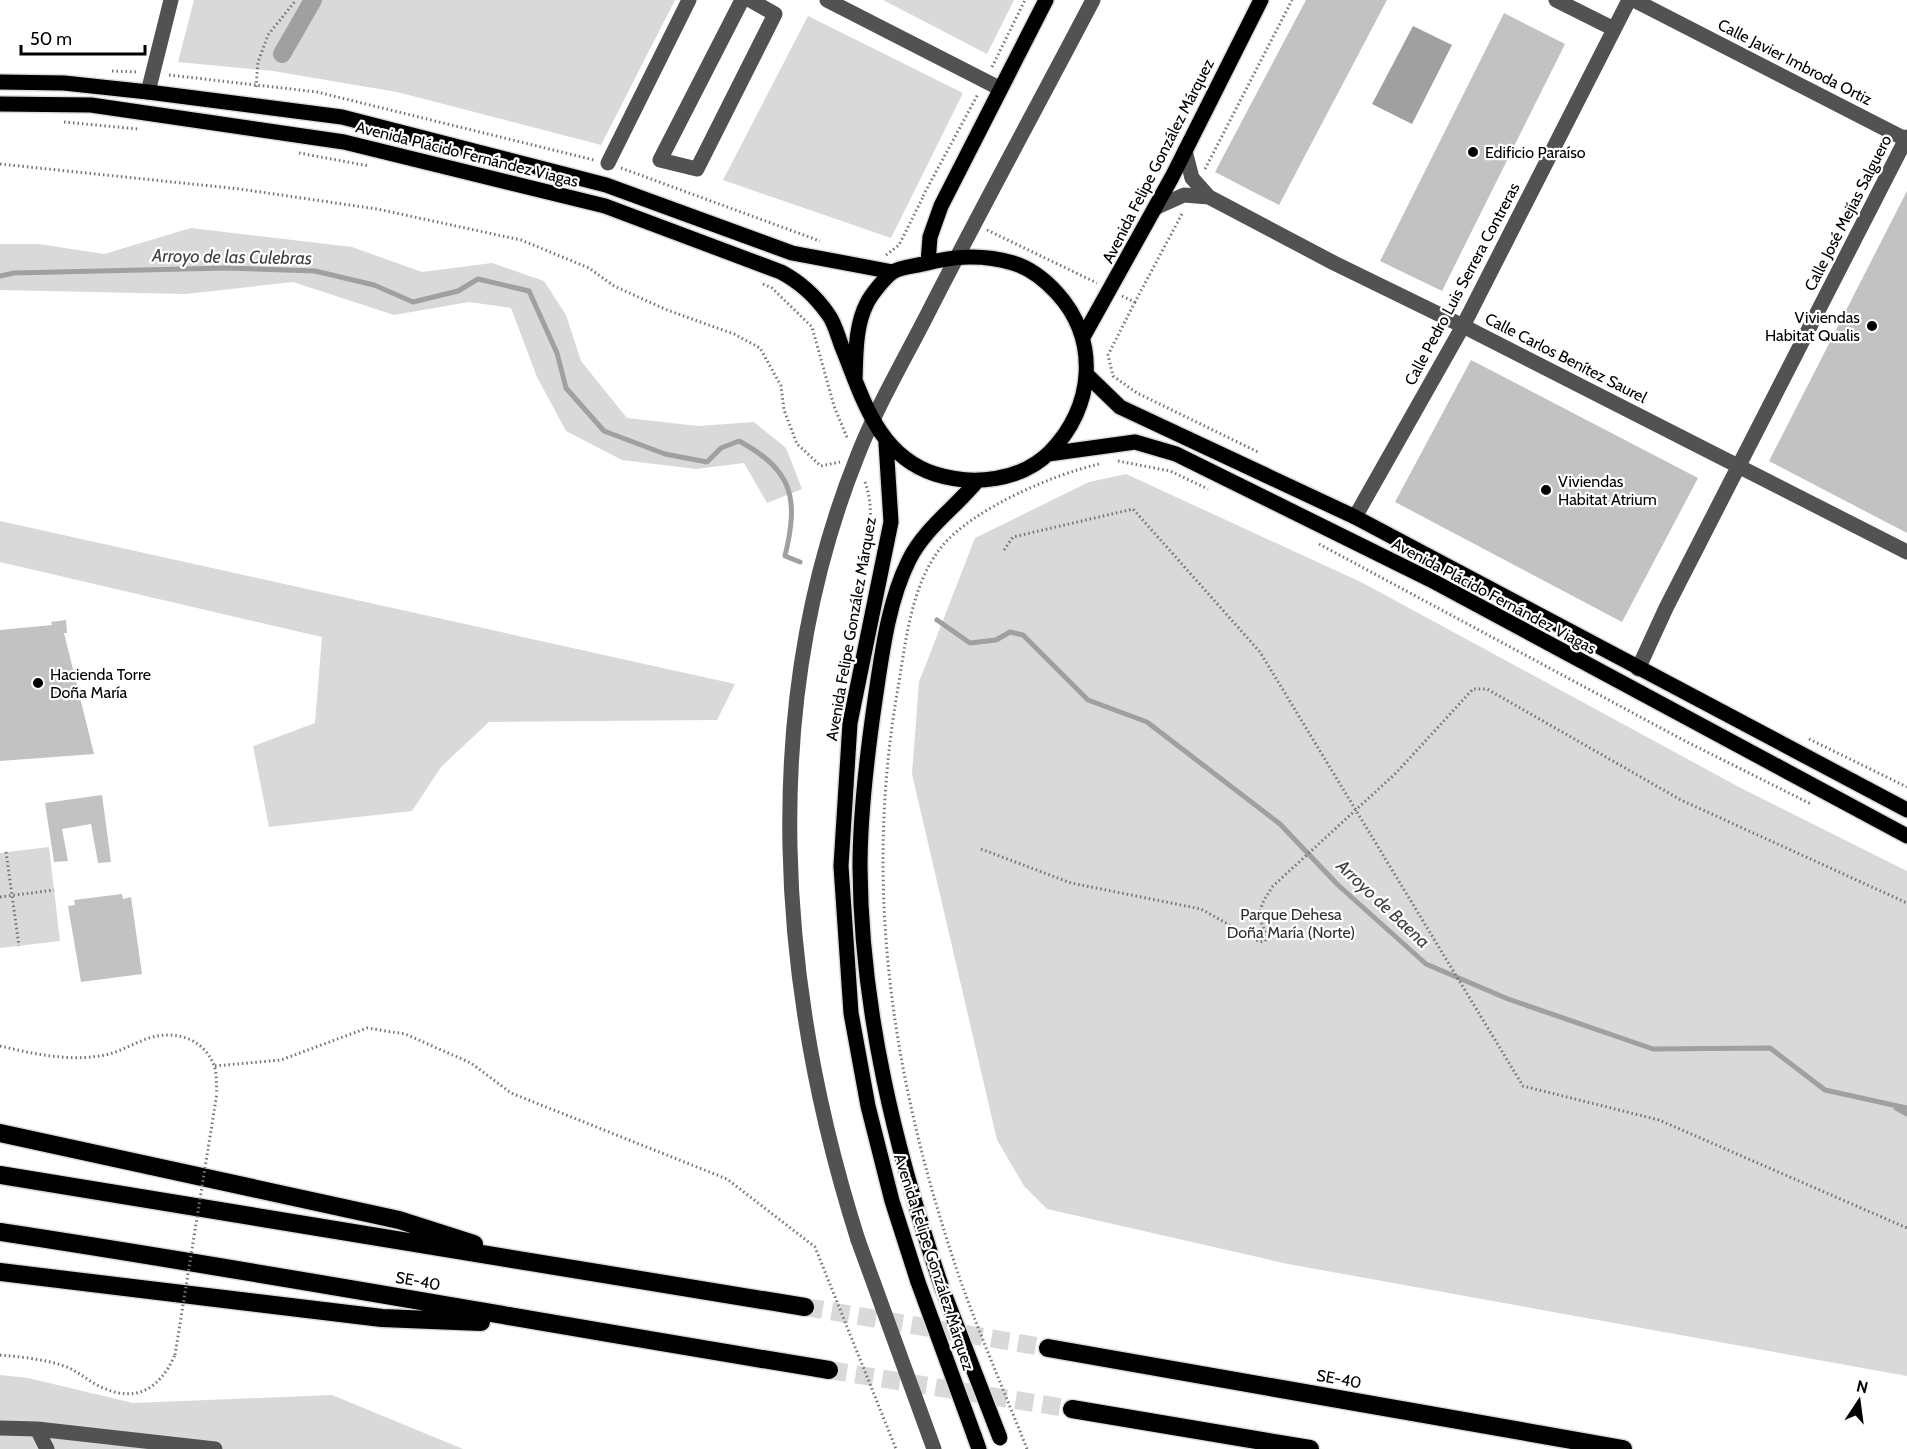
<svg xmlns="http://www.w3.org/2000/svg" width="1907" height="1449" font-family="Cabin,sans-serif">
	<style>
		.green { fill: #d9d9d9 }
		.water { fill: #a0a0a0 }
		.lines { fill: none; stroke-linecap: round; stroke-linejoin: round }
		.stream { stroke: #a0a0a0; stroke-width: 5 }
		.canal { stroke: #a0a0a0; stroke-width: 18 }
		.building { fill: #c2c2c2 }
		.highway-tunnel { stroke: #d9d9d9; stroke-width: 18; stroke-dasharray: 18 9; stroke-linecap: butt }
		.major-casing { stroke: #dbdbdb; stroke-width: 18 }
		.highway-casing { stroke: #dbdbdb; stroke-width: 21 }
		.path { stroke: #747474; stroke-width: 3; stroke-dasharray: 1.5 3; stroke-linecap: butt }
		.minor { stroke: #525252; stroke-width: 15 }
		.major { stroke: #000; stroke-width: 15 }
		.highway { stroke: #000; stroke-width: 18 }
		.major-bridge-casing { stroke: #dbdbdb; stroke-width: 18; stroke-linecap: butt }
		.path-bridge { stroke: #747474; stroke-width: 3; stroke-dasharray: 1.5 3; stroke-linecap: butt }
		.minor-bridge { stroke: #525252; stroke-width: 15 }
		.major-bridge { stroke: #000; stroke-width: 15 }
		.poi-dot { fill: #000; stroke: #fff; stroke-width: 2 }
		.labels { text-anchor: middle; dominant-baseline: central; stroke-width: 4.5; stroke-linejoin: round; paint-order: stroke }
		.street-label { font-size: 16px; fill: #000; stroke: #fff }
		.poi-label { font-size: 16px; fill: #000; stroke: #fff; text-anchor: start }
		.park-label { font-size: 16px; fill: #303030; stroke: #fff }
		.water-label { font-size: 18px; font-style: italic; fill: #414141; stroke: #fff }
	</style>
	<rect width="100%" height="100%" fill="#fff"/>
	<path class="green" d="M194 0H675L601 145 397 92 273 71 178 62Z
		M883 0H1014L987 54Z
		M808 16 963 93 891 238 723 180Z
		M191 228 352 247 422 272 492 263 544 281 566 315 581 361 627 418 698 426 754 422 786 448 802 489 767 503 744 463 696 469 622 460 566 431 537 377 511 308 469 302 394 315 293 282 186 294 0 290V244H39L104 254Z
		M1126 474 1363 583 1739 787 1907 871V1376L1288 1264 1047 1209 1024 1186 997 1140 912 774 919 682 975 538 1089 482Z
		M0 521 735 684 717 720 489 722 441 767 412 811 269 827 253 746 315 723 322 637 0 562Z
		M49 847 60 941 0 948V853Z
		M0 1375 28 1378 133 1403 332 1395 463 1449H0Z"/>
	<path class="water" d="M1413 26 1452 45 1412 124 1372 104Z"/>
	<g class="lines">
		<path class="stream" d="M0 276 14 273 227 268 315 271 374 285 413 302 458 291 478 279 529 291 557 353 566 388 604 431 665 454 707 462 721 448 739 441C793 470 799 498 785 556L800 562
			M937 620 970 643 996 640 1010 632 1023 635 1088 700 1147 722 1280 824 1338 885 1426 964 1508 999 1653 1049 1770 1048 1825 1090 1907 1108
			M1896 1108 1907 1114"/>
		<path class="canal" d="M282 54 313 0"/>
	</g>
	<path class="building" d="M1306 0H1387L1279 205 1215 172Z
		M1504 13 1565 44 1442 291 1380 261Z
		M1907 191V533L1769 461Z
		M1471 360 1698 478 1622 622 1395 502Z
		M66 620 67 633H64L94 754 0 761V630L52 625 51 622Z
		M102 795 111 862 98 863 91 824 62 829 68 861 54 862 45 803Z
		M122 894 123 899 131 897 142 974 81 982 68 906 75 905 74 900Z"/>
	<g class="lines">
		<path class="highway-tunnel" d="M805 1307 1048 1348
			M829 1370 1072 1409"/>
		<defs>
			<path id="major" d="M0 82 64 83 148 92 342 117 606 185 792 253 893 272
				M0 104 91 105 344 142 605 206 781 272C800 282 816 297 828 314 835 323 838 337 842 347 863 398 877 455 935 474 973 486 1021 481 1050 452 1094 408 1100 340 1057 293 1046 281 1030 268 1013 263 982 254 954 256 923 264 915 266 900 267 893 272 885 277 871 295 867 303 855 326 856 355 855 379
				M928 263 930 237 941 206 1046 0
				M1083 337 1172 177 1261 0
				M1088 376 1120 407 1355 517 1907 810
				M886 443 891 522 850 723 841 866 851 1013 868 1106 892 1201 918 1282
				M1048 454 1135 442 1176 454 1431 580 1907 836
				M942 1288C896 1152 861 1012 860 867 860 812 867 755 875 700 882 653 888 602 909 560 924 529 955 508 977 481
				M974 1435 979 1449"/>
			<path id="highway" d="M0 1133 399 1220 474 1244
				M0 1175 805 1307
				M0 1232C277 1274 552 1325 829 1370
				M0 1272 382 1318 481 1322
				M1048 1348 1623 1449
				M1072 1409 1310 1449"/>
		</defs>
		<use href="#major" class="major-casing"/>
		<use href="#highway" class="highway-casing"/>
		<path class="path" d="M992 67 1025 0
			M112 71 138 72
			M169 75 317 92 594 160
			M256 87 258 62 268 35 296 0
			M64 122 138 129
			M299 153 369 166
			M0 164 240 189 377 209 521 240 589 268 614 286 667 310 734 334 760 348 781 386 784 410 797 444 821 466 840 462
			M621 168 820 241
			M1205 169 1292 0
			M923 196 978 94
			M987 230 1097 283
			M886 255 899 245 923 197
			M763 284 772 288 812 327 834 406 848 440
			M1122 296 1135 302 1183 212
			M1135 302 1108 355 1113 376 1137 393 1258 452
			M1118 461 1170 471 1208 489
			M865 482C876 512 868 542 861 571L865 572
			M1319 544 1685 741 1811 804
			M1004 550 1013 537 1133 509 1260 652 1523 1086 1659 1120 1907 1228
			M1809 739 1907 787
			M981 849 1071 883 1201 909 1260 942 1265 941 1267 935C1255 913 1260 906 1273 886L1396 773 1473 689H1487L1681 800 1907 903
			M6 852 19 946
			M0 897 54 890
			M0 1046C34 1054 70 1062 105 1055 120 1052 134 1043 149 1038 175 1030 203 1038 214 1065 217 1073 216 1084 217 1093
			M215 1066 281 1060 367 1028 405 1034 471 1063 511 1093 727 1179 815 1247 896 1449
			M0 1355C21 1357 44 1359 64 1366 78 1371 88 1381 101 1387 137 1404 160 1388 175 1355
			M1027 1449C1005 1393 981 1338 961 1282 894 1088 862 893 898 688 906 641 911 583 943 545 975 508 1052 475 1099 464"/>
		<path class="minor" d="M742 0 660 160 697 169 775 14 750 0
			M827 0 999 88
			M1556 0 1614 29
			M1634 0 1907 140
			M148 92 171 0
			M1185 151 1192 178 1209 197 1334 263 1463 326 1907 552
			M608 163 689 0
			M1155 208 1184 195 1209 197
			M1355 517 1463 326 1629 0
			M1638 669 1666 608 1907 137
			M858 1240C778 988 757 707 857 457 876 408 903 362 927 315 981 209 1038 105 1093 0
			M0 1428 37 1429 215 1449
			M37 1429 47 1449"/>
		<use href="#major" class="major"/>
		<use href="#highway" class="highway"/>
		<defs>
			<path id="major-bridge" d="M918 1282 974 1435
				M942 1288 1000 1438"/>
		</defs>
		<use href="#major-bridge" class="major-bridge-casing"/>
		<path class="path-bridge" d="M175 1355 217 1093"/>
		<path class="minor-bridge" d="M858 1240 934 1449"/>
		<use href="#major-bridge" class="major-bridge"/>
	</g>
	<g class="poi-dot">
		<circle cx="1473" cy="152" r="6"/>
		<circle cx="1872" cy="326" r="6"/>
		<circle cx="1546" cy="490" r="6"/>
		<circle cx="38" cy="683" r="6"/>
	</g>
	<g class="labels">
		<g class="street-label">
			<text transform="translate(1795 62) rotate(27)">Calle Javier Imbroda Ortiz</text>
			<text transform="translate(467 154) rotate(14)">Avenida Plácido Fernández Viagas</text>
			<text transform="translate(1158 161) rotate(-63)">Avenida Felipe González Márquez</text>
			<text transform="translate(1848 213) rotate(-63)">Calle José Mejías Salguero</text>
			<text transform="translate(1462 284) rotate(-62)">Calle Pedro Luis Serrera Contreras</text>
			<text transform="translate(1566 358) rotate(27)">Calle Carlos Benítez Saurel</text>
			<text transform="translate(1494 596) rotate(28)">Avenida Plácido Fernández Viagas</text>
			<text transform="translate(851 629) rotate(-80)">Avenida Felipe González Márquez</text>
			<text transform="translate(934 1262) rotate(72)">Avenida Felipe González Márquez</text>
			<text transform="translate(418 1281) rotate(10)">SE-40</text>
			<text transform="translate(1339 1379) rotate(10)">SE-40</text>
		</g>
		<g class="poi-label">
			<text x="1485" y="152">Edificio Paraíso</text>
			<text x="1860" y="317" text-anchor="end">Viviendas<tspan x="1860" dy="18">Habitat Qualis</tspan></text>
			<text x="1558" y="481">Viviendas<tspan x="1558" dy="18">Habitat Atrium</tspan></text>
			<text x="50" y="674">Hacienda Torre<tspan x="50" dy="18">Doña María</tspan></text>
		</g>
		<g class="park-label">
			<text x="1291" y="914">Parque Dehesa<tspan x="1291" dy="18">Doña María (Norte)</tspan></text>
		</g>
		<g class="water-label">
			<text transform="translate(232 257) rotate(1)">Arroyo de las Culebras</text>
			<text transform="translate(1383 904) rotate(43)">Arroyo de Baena</text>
		</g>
	</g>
	<g transform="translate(1859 1401) rotate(13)" stroke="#ffffff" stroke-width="4.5" paint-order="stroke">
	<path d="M0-4.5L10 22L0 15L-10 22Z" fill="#000000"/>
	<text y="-9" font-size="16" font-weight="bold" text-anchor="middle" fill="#000000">N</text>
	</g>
	<path d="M21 45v9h124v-9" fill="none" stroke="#000000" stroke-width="3"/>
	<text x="30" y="45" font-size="18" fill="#000000" stroke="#ffffff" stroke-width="4.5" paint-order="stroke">50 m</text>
</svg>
